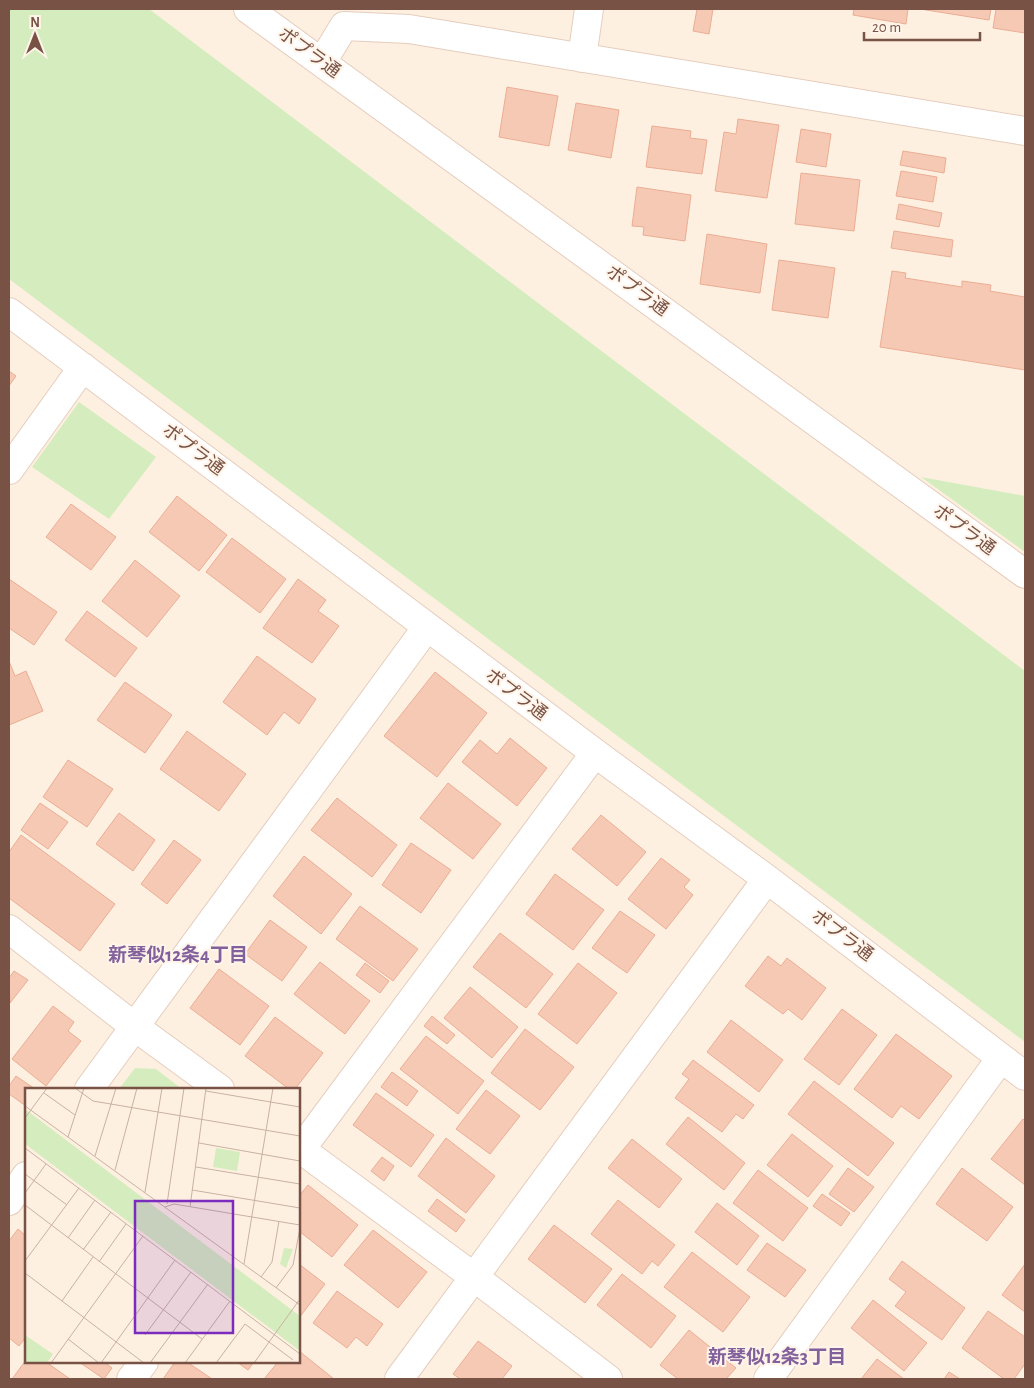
<svg xmlns="http://www.w3.org/2000/svg" width="1034" height="1388" font-family="'Alegreya Sans','Noto Sans JP',sans-serif">
	<style>
		.green { fill: #d5edbe }
		.building { fill: #f6c9b5; stroke: #ebad94 }
		.lines { fill: none; stroke-linecap: round; stroke-linejoin: round }
		.minor-casing { stroke: #e5cdbe; stroke-width: 30 }
		.tertiary-casing { stroke: #e5cdbe; stroke-width: 30 }
		.minor { stroke: #fff; stroke-width: 28 }
		.tertiary { stroke: #fff; stroke-width: 28 }
		.labels { text-anchor: middle; dominant-baseline: central; stroke-width: 4; stroke-linejoin: round; paint-order: stroke }
		.street-label { font-size: 18px; fill: #785245; stroke: #fff4e9 }
		.neighbourhood-label { font-size: 19px; font-weight: bold; fill: #82609c; stroke: #fff4e9 }
		.inset-road { fill: none; stroke: #c8b1a2; stroke-width: 1 }
		.view { fill: #7b2cbf; fill-opacity: 0.15; stroke: #7b2cbf; stroke-width: 2.5 }
		.inset-edge { fill: none; stroke: #785245; stroke-width: 2.5 }
	</style>
	<rect width="100%" height="100%" fill="#fef0e0"/>
	<path class="green" d="M9 9H149L1025 671V1042L9 279Z
		M79 402 156 457 109 519 32 467Z
		M921 477 1025 496V552Z
		M135 1068 156 1069 182 1089H119Z"/>
	<path class="building" d="M697 9H713L709 34 693 31Z
		M854 9H908L906 24 853 15Z
		M920 9H991L989 20Z
		M996 9H1025V33L993 28Z
		M507 87 558 96 549 146 499 137Z
		M576 103 619 110 611 158 568 150Z
		M738 119 779 125 767 198 715 191 724 132 736 134Z
		M652 126 691 131 690 138 707 140 702 174 646 167Z
		M801 129 831 134 826 167 796 162Z
		M903 151 946 158 944 173 900 165Z
		M901 171 937 177 933 202 896 196Z
		M801 173 860 180 854 231 795 224Z
		M637 187 691 195 685 241 643 235 644 227 632 226Z
		M899 204 942 213 939 227 896 219Z
		M894 231 953 240 951 257 891 248Z
		M707 234 767 244 760 293 700 284Z
		M779 260 835 268 828 318 772 310Z
		M892 271 906 273 905 278 962 287V281L991 285 990 291 1025 297V370L880 347Z
		M9 371 16 376 9 386Z
		M177 496 227 535 199 571 149 532Z
		M71 504 116 537 91 570 46 537Z
		M232 538 286 579 260 613 206 572Z
		M135 560 180 596 147 637 102 601Z
		M9 579 57 612 34 645 9 628Z
		M298 579 326 600 318 611 339 626 312 663 263 628Z
		M87 611 137 648 115 677 65 640Z
		M257 656 316 699 299 724 284 712 267 735 223 702Z
		M9 661 15 676 26 671 43 711 9 725Z
		M435 672 487 713 437 777 384 736Z
		M125 682 172 715 145 753 97 720Z
		M187 731 246 774 219 811 160 769Z
		M510 738 547 768 517 806 462 762 480 740 497 754Z
		M68 760 113 789 87 827 43 797Z
		M448 783 501 824 473 859 420 818Z
		M337 798 397 845 372 877 311 830Z
		M40 803 68 822 48 849 21 830Z
		M119 813 155 840 133 871 96 844Z
		M601 815 646 852 617 886 572 849Z
		M21 835 115 904 80 951 9 898V852Z
		M174 840 201 860 167 904 141 884Z
		M411 843 451 870 421 913 382 885Z
		M304 856 352 894 321 934 273 896Z
		M661 858 690 880 684 887 693 895 666 929 628 899Z
		M555 874 604 910 573 950 526 914Z
		M360 906 418 949 393 981 336 939Z
		M620 911 655 935 627 973 592 948Z
		M270 920 307 947 282 981 245 954Z
		M500 933 553 974 526 1008 473 967Z
		M768 956 781 966 787 958 826 988 802 1020 788 1009 783 1014 745 986Z
		M320 962 370 1001 345 1034 294 994Z
		M365 963 389 981 380 993 356 975Z
		M578 963 617 993 577 1044 538 1014Z
		M219 969 269 1006 240 1045 190 1008Z
		M14 971 28 980 10 1003 9 978Z
		M470 987 518 1027 492 1058 444 1018Z
		M53 1006 74 1022 68 1031 81 1041 46 1086 12 1059Z
		M842 1009 877 1035 839 1085 804 1059Z
		M432 1016 455 1035 447 1044 424 1026Z
		M275 1017 323 1053 295 1089H289L245 1056Z
		M731 1020 783 1060 759 1092 707 1052Z
		M525 1029 574 1067 540 1110 491 1073Z
		M896 1034 952 1076 919 1119 901 1106 892 1118 854 1089Z
		M426 1036 484 1081 458 1114 400 1069Z
		M693 1060 754 1105 743 1119 736 1114 722 1132 675 1098 689 1079 682 1074Z
		M392 1072 418 1091 407 1106 381 1087Z
		M16 1076 35 1089H26V1106L9 1094V1086Z
		M814 1081 894 1143 868 1176 788 1114Z
		M486 1090 520 1116 490 1154 456 1129Z
		M376 1093 434 1135 411 1167 353 1125Z
		M688 1117 745 1163 724 1190 666 1144Z
		M1023 1119 1025 1121V1185L991 1159Z
		M792 1134 833 1166 808 1197 767 1165Z
		M446 1138 495 1176 466 1213 418 1176Z
		M632 1139 682 1179 659 1208 608 1168Z
		M382 1157 394 1166 384 1181 371 1171Z
		M848 1168 874 1187 854 1212 829 1194Z
		M962 1168 1013 1207 987 1241 936 1204Z
		M758 1170 808 1208 783 1241 733 1203Z
		M308 1185 358 1225 332 1257 299 1231V1196Z
		M822 1194 850 1213 841 1226 813 1206Z
		M437 1199 465 1220 456 1232 428 1211Z
		M618 1200 675 1245 658 1266 652 1261 642 1274 591 1234Z
		M717 1203 759 1236 737 1265 695 1232Z
		M554 1225 612 1269 585 1303 528 1259Z
		M18 1229 26 1236V1337L19 1346 9 1338V1241Z
		M373 1230 427 1272 398 1308 344 1265Z
		M767 1243 806 1270 785 1297 747 1270Z
		M692 1252 750 1297 723 1332 664 1287Z
		M902 1261 965 1308 942 1340 895 1306 906 1292 889 1279Z
		M299 1264 325 1284 299 1318Z
		M1025 1264V1312L1002 1295Z
		M622 1274 676 1316 651 1348 597 1305Z
		M337 1291 383 1324 367 1346 356 1337 347 1348 313 1323Z
		M873 1300 927 1343 904 1371 851 1328Z
		M988 1311 1025 1337V1364L1014 1379H1004L962 1348Z
		M689 1330 736 1368 726 1379H678L660 1365Z
		M478 1341 512 1366 502 1379H460L453 1374Z
		M299 1351 334 1379H264L278 1362H299Z
		M877 1359 904 1379H861Z
		M26 1360V1362H46L70 1379H12Z
		M79 1362H104L112 1368 104 1379Z
		M175 1362H187L212 1379H163Z
		M237 1362H254L248 1370Z
		M949 1372 960 1379H944Z"/>
	<g class="lines">
		<defs>
			<path id="minor" d="M582 58 589 9
				M322 62 344 26 409 29 1025 131
				M9 312 595 753 767 879 1025 1076
				M9 470 83 367
				M9 929 135 1027 220 1089
				M89 1089 427 627
				M299 1148 474 1277 608 1379
				M299 1152 595 753
				M9 1201 26 1176
				M131 1379 144 1362
				M399 1379 767 879
				M768 1379 1001 1058"/>
			<path id="tertiary" d="M248 9 1025 574"/>
		</defs>
		<use href="#minor" class="minor-casing"/>
		<use href="#tertiary" class="tertiary-casing"/>
		<use href="#minor" class="minor"/>
		<use href="#tertiary" class="tertiary"/>
	</g>
	<g class="labels">
		<g class="street-label">
			<text transform="translate(309 53) rotate(36)">ポプラ通</text>
			<text transform="translate(637 291) rotate(36)">ポプラ通</text>
			<text transform="translate(193 450) rotate(37)">ポプラ通</text>
			<text transform="translate(964 530) rotate(36)">ポプラ通</text>
			<text transform="translate(516 695) rotate(37)">ポプラ通</text>
			<text transform="translate(842 936) rotate(37)">ポプラ通</text>
		</g>
		<g class="neighbourhood-label">
			<text x="178" y="955">新琴似12条4丁目</text>
			<text x="777" y="1357">新琴似12条3丁目</text>
		</g>
	</g>
	<g transform="translate(25 1088)">
		<rect width="275" height="275" fill="#fef0e0"/>
		<path d="M0 21 275 228V263L0 56ZM191 60 215 64 212 83 188 79ZM259 160 268 161 261 180 255 176ZM0 247 28 266 22 275H0Z" fill="#d5edbe"/>
		<path class="inset-road" d="M50 0 68 13 275 48M181 3 275 19M19 5 50 27M0 18 275 217M0 30 22 0M43 49 59 0M174 55 275 73M0 60 275 266M70 68 91 0M171 79 275 96M90 82 112 0M0 86 42 117M167 102 275 120M120 104 137 0M0 105 21 76M142 116 159 0M0 117 177 251M140 119 149 116 275 137M165 119 181 0M43 150 70 112M58 162 86 124M0 173 54 100M74 174 101 136M219 176 248 0M0 185 119 275M236 189 247 174 254 133M251 200 268 177 275 140M37 213 68 169M120 247 166 184M43 251 74 275M26 275 118 148M76 275 150 172M125 275 183 196M160 275 205 213M191 275 220 236 268 272M229 275 275 211"/>
		<path class="view" d="M110 113H208V245H110Z"/>
		<rect width="275" height="275" class="inset-edge"/>
	</g>
	<rect width="1034" height="1388" fill="none" stroke="#785245" stroke-width="20"/>
	<g transform="translate(35 35)" stroke="#fff4e9" stroke-width="4" paint-order="stroke">
	<path d="M0-4L9 19L0 12L-9 19Z" fill="#785245"/>
	<text y="-8" font-size="14" font-weight="bold" text-anchor="middle" fill="#785245">N</text>
	</g>
	<path d="M864 32v8h116v-8" fill="none" stroke="#785245" stroke-width="2.5"/>
	<text x="872" y="32" font-size="15" fill="#785245" stroke="#fff4e9" stroke-width="4" paint-order="stroke">20 m</text>
</svg>
